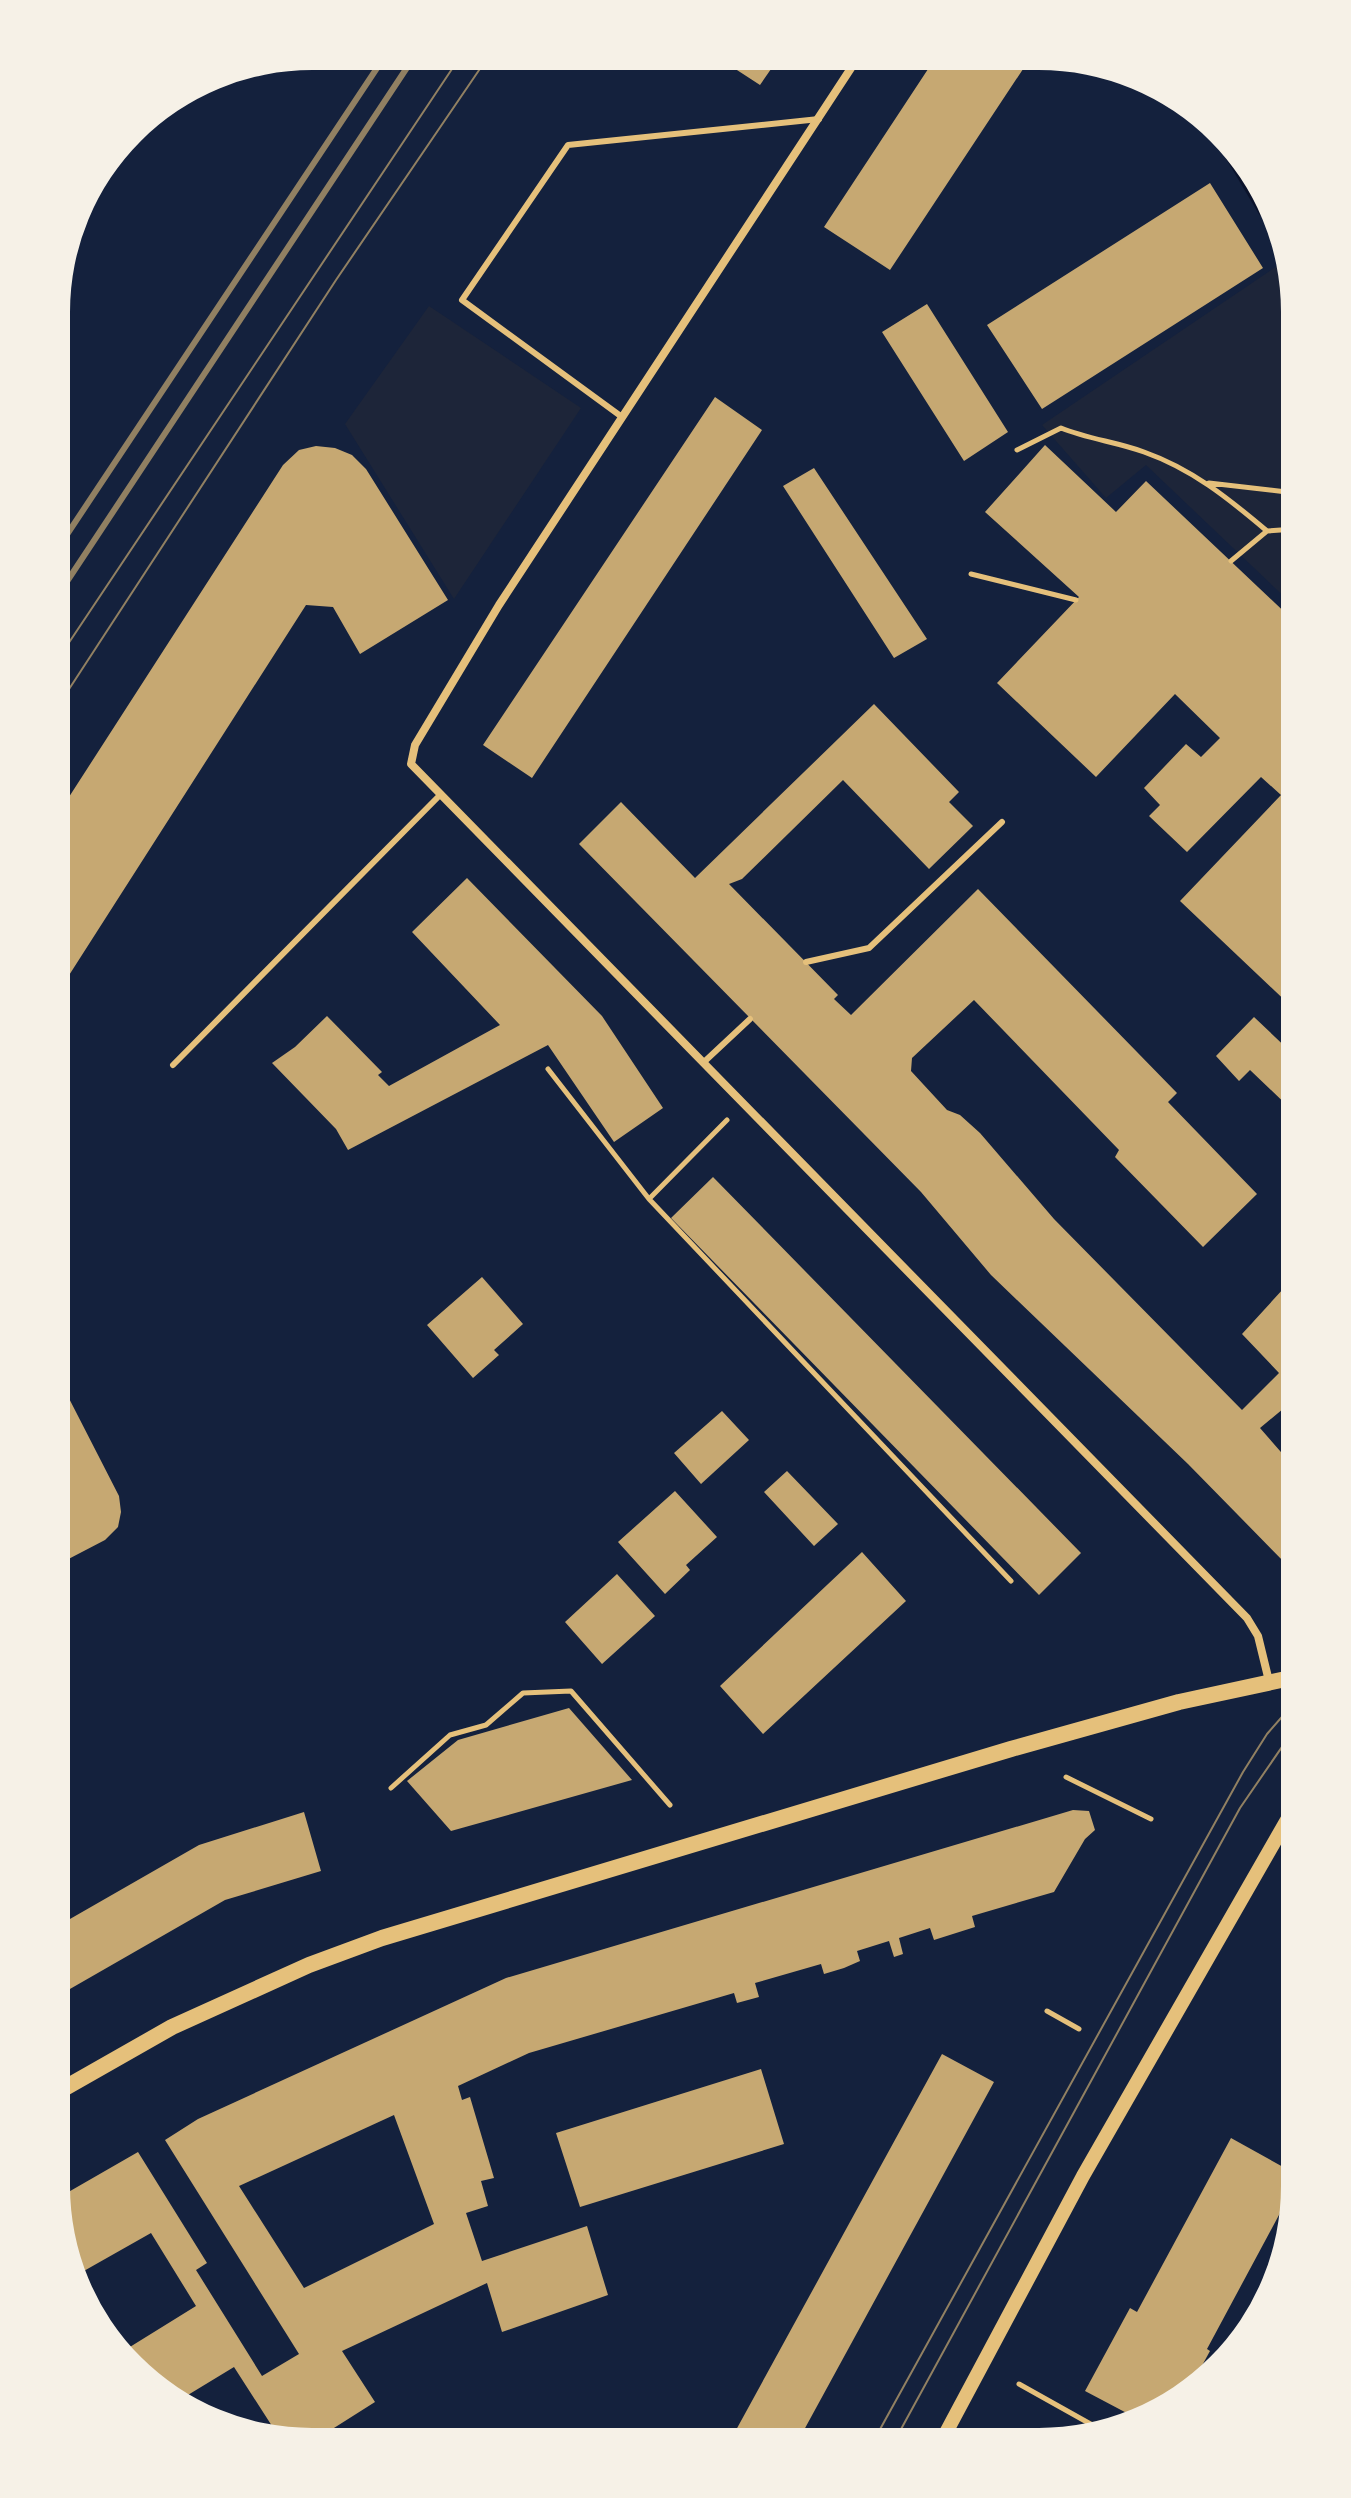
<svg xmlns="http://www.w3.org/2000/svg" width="1351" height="2498" font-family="'Archivo Narrow',sans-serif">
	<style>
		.green { fill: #1d2539 }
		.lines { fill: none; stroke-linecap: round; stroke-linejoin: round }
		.stream { stroke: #0b132b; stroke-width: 12 }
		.building { fill: #c6a872; fill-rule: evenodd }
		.path { stroke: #e5c07b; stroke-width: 5 }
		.service { stroke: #e5c07b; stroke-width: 6 }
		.minor { stroke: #e5c07b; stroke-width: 8 }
		.tertiary { stroke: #e5c07b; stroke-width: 14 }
		.secondary { stroke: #e5c07b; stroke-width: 16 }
		.tram { stroke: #918062; stroke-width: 2 }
		.rail { stroke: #918062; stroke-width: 6 }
	</style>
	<rect width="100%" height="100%" fill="#14213d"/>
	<path class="green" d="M1286 260 1295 312V607L1146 465 1106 498 1042 425Z
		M429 306 581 408 454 599 345 424Z"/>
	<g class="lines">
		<path class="stream" d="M1223 142 1264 211 1275 219"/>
	</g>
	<path class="building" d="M720 59H778L760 85Z
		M934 60H1029L890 270 824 227Z
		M1210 183 1263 268 1042 409 987 325Z
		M927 304 1008 432 964 461 882 332Z
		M715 397 762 430 532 778 483 745Z
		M1045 445 1116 512 1146 481 1295 622V1010L1180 901 1281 795 1261 777 1187 852 1149 816 1160 805 1144 788 1186 744 1201 757 1220 738 1175 694 1096 777 997 683 1079 597 985 512Z
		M316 446 335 448 352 455 366 469 448 600 360 654 333 607 306 605 57 994 58 814 283 465 299 450Z
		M814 468 927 639 894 658 783 486Z
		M874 704 959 792 949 802 973 826 929 869 843 780 742 879 729 884 838 995 834 999 851 1015 978 889 1177 1093 1168 1102 1257 1194 1203 1247 1115 1157 1119 1150 974 1000 912 1058 911 1071 947 1110 960 1115 980 1133 1054 1219 1242 1410 1279 1373 1242 1334 1295 1276V1399L1260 1428 1294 1467 1290 1475 1295 1477V1589H1286L1288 1566 1188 1464 991 1275 921 1192 579 844 621 802 695 878Z
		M467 878 602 1016 663 1108 614 1142 548 1045 348 1150 336 1129 272 1063 295 1047 327 1016 382 1072 378 1075 389 1086 500 1025 412 932Z
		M1254 1017 1295 1056V1113L1250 1070 1239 1081 1216 1056Z
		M713 1177 1081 1553 1039 1595 671 1218Z
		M482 1277 523 1324 494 1350 499 1355 473 1378 427 1325Z
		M57 1375 119 1496 121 1512 118 1527 105 1540 57 1565Z
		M722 1411 749 1440 701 1484 674 1453Z
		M787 1471 838 1524 814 1546 764 1492Z
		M675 1491 717 1537 686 1565 690 1570 665 1594 618 1542Z
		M862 1552 906 1601 763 1734 720 1686Z
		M617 1574 655 1616 602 1664 565 1622Z
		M569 1708 632 1780 451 1831 407 1781 458 1740Z
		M1073 1810 1089 1811 1095 1830 1085 1839 1054 1892 972 1916 975 1927 934 1940 930 1928 899 1938 903 1954 894 1957 889 1941 857 1951 860 1961 844 1968 824 1974 821 1964 755 1983 759 1997 737 2003 734 1993 529 2053 458 2086 462 2100 470 2097 494 2178 481 2181 488 2206 466 2213 482 2261 587 2226 608 2295 502 2332 487 2283 342 2351 375 2402 315 2440H281L234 2367 178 2401 144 2379 125 2350 196 2306 151 2233 75 2276 70 2269 58 2198 138 2152 207 2263 196 2270 262 2376 299 2354 165 2140 198 2119 506 1978ZM394 2115 434 2224 304 2288 239 2186Z
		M304 1812 321 1871 225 1900 56 1997V1927L199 1845Z
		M942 2054 994 2082 798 2441H730Z
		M761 2069 784 2144 580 2207 556 2133Z
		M1231 2138 1294 2173V2187L1207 2349 1210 2351 1187 2393 1138 2419 1085 2391 1130 2308 1137 2312Z"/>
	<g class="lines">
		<path class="path" d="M1017 450 1061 428C1088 439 1117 442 1144 452 1192 469 1228 498 1267 531
			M1209 483 1295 493
			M1231 561 1267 531 1295 529
			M971 574 1076 600
			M548 1069 649 1199 1011 1581
			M649 1199 727 1120
			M1066 1777 1151 1819
			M1287 1777 1295 1763
			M391 1788 450 1735 486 1725 523 1693 571 1691 670 1805
			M1047 2011 1079 2029
			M1292 2137 1294 2133
			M1019 2384 1103 2431"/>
		<path class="service" d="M622 417 462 300 568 145 819 119
			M806 962 869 948 1002 822
			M704 1062 750 1019
			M173 1065 441 794"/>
		<path class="minor" d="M857 59 499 605 415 745 411 764 1247 1618 1258 1636 1269 1681"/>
		<path class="tertiary" d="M941 2442 1083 2176 1295 1806"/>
		<path class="secondary" d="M56 2093 172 2027 309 1965 382 1938 1011 1749 1179 1702 1295 1677"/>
		<path class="tram" d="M58 659 460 57
			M58 706 336 280 488 57
			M873 2442 1243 1772 1267 1734 1295 1702
			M894 2442 1240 1808 1295 1728"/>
		<path class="rail" d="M58 548 385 56
			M58 595 414 57"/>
	</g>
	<path d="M0 0H1351V2498H0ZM312 70H1039A242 242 0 0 1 1281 312V2186A242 242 0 0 1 1039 2428H312A242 242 0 0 1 70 2186V312A242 242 0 0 1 312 70Z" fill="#f6f1e7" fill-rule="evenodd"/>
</svg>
